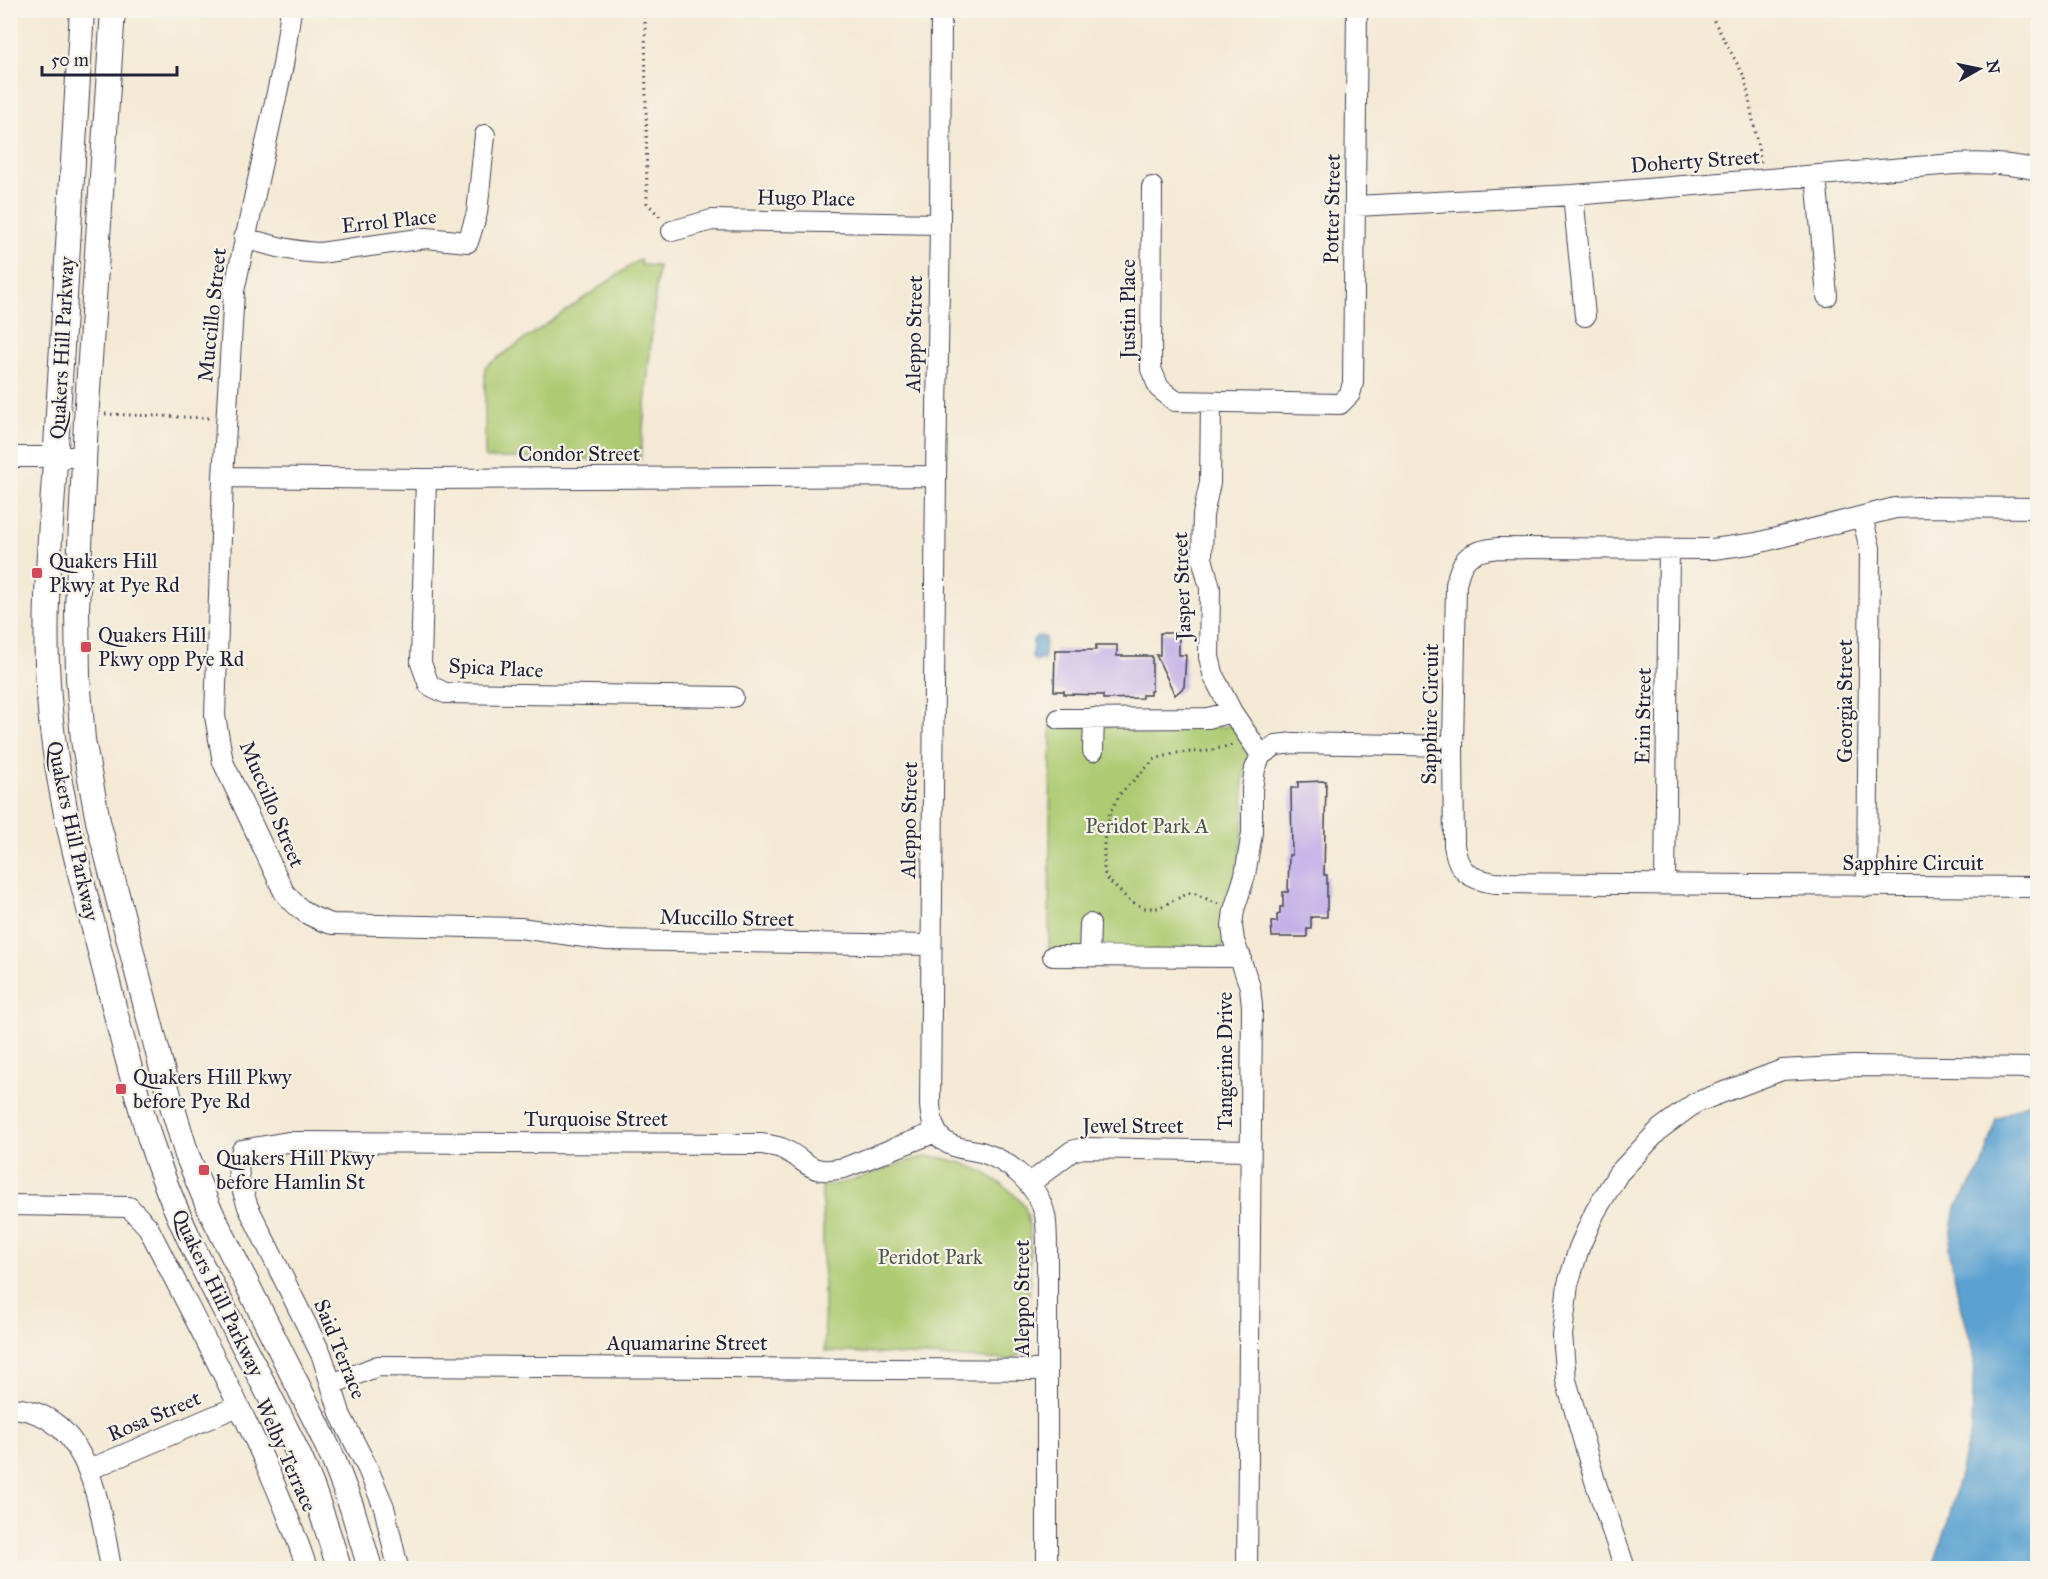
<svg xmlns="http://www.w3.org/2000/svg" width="2048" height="1579" font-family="'IM FELL Great Primer',serif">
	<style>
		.green { fill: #adcb72; stroke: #687656; stroke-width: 1.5 }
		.water { fill: #5ca2d1; stroke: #3f6286; stroke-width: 1.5 }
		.building { fill: #c3b1e8 }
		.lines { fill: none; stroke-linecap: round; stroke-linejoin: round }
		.minor-casing { stroke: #424052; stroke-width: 22 }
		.major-casing { stroke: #424052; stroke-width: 26 }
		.path { stroke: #424052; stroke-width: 3; stroke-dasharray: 1.5 4.5; stroke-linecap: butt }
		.minor { stroke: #fff; stroke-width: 20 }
		.major { stroke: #fff; stroke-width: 24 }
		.poi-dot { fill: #d1495b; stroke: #f7f3e8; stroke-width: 2 }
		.labels { text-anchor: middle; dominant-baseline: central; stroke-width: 4.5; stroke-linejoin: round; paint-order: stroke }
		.street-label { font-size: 21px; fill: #22223b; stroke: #f7f3e8 }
		.poi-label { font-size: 21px; fill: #22223b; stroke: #f7f3e8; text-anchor: start }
		.park-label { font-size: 21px; fill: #4c554c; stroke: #f7f3e8 }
	</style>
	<rect width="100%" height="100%" fill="#f7f3e8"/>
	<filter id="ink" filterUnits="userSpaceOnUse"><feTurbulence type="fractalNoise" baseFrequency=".0167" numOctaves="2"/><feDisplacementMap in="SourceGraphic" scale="12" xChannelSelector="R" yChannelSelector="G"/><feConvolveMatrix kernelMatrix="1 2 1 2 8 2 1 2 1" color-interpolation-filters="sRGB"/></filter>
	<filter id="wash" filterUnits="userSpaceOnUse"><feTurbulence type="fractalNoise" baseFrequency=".008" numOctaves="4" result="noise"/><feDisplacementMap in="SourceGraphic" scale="24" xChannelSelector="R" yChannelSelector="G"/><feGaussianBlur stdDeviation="1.35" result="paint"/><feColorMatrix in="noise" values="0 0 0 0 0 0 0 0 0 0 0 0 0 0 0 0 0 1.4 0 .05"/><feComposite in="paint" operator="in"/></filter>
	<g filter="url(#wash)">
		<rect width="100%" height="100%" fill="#f4e9d4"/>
		<path class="green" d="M640 259 641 265 658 266 640 460 485 458V367Z
			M1233 725 1249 752 1243 783 1245 812 1239 867 1227 897 1224 914 1226 944 1215 951H1049L1051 726 1221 727Z
			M928 1156C950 1158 976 1166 993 1178 1004 1186 1016 1194 1024 1206 1035 1223 1027 1304 1028 1330 1026 1347 1026 1354 1008 1360L825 1351 822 1186C860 1183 891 1163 928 1156Z"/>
		<path class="water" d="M1037 636 1045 637 1044 660H1034L1032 657 1033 640Z
			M2037 1098V1568H1933L1948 1522 1972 1426 1974 1352 1958 1295 1949 1248 1956 1207 1982 1168 1996 1119Z"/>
		<g id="blocks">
			<path class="building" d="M1160 633H1179V655H1186L1184 687 1175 695 1156 655H1160Z
				M1096 645H1117V656H1152V691H1150V695H1142V698L1103 699V695L1064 694V691H1054L1055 650H1096Z
				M1326 781 1324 875H1327V917H1311V929H1307V937H1272L1271 922H1277V915L1280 914V907H1283V892H1288L1289 855H1292L1291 788H1298V782Z"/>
		</g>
	</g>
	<g filter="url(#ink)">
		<use href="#blocks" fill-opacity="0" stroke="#424052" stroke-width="1.5"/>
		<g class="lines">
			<defs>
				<path id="minor" d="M291 10 283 65 234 291 223 477 215 716 223 762 284 892C300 911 309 917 332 924L520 928 606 940 931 945
					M941 10 940 224 936 476 930 1105C931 1117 933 1131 942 1139 953 1149 968 1149 981 1152 1010 1161 1038 1185 1045 1215 1047 1226 1047 1239 1047 1251V1568
					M1816 176 1827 296
					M1152 187 1151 369 1159 388 1175 401 1340 404 1350 394 1353 383 1357 10
					M1573 195 1585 316
					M1356 206 1573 195 1954 164C1983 162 2009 163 2038 170
					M672 231 712 220 940 224
					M244 238C270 245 293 252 320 253L426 238 468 242 477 213 485 135
					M1211 402 1210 483 1203 515 1202 558 1210 588 1209 657 1214 677 1232 712 1261 755
					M10 457H84
					M223 477 426 479 936 476
					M426 479 421 663 429 685 445 693 733 697
					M2038 508 1921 507 1895 508 1757 543 1713 549 1498 548C1470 551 1461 557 1456 585L1453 746 1454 845C1458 872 1469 879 1495 883L2038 887
					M1862 517 1870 548 1867 887
					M1059 719 1208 718 1232 712
					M1093 751 1094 718
					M1665 884 1669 549
					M1053 956 1241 957
					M1089 956 1090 924
					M1029 1184 1072 1151 1083 1148 1249 1151
					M10 1205 129 1207 148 1227C204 1339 267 1450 307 1568
					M332 1384 378 1366 1046 1370
					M10 1408C90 1411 100 1508 111 1568
					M88 1470 238 1406
					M398 1568 384 1507 368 1469 341 1416 322 1356 248 1207 239 1179 238 1164 242 1150 288 1142 762 1144C768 1145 776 1146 781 1148 810 1161 807 1176 844 1168L936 1132
					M1247 1568 1252 1006 1250 987 1234 941 1232 926 1234 910 1245 875 1252 833V789L1255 769 1261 755 1276 745 1294 743 1453 746
					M1625 1568 1595 1481 1566 1380 1562 1335 1568 1284 1579 1248 1595 1212 1618 1174 1660 1129 1695 1103 1782 1070 1853 1066 2038 1068"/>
				<path id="major" d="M82 10C73 156 64 302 56 447 51 530 42 615 49 698 55 782 77 862 98 944 115 1009 130 1075 150 1139 186 1256 256 1358 305 1469 319 1501 329 1535 339 1568
					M113 10 86 420 77 609 78 677 83 740 98 821 168 1092 187 1155 208 1206 317 1424 334 1461 352 1508 370 1568"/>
			</defs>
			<use href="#minor" class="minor-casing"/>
			<use href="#major" class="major-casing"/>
			<path class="path" d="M645 10 647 203 661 218
				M1708 10 1745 78 1761 163
				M105 414 210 418
				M1218 904 1196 894 1189 893 1158 908H1144L1130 901 1107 879 1104 872V841L1110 813 1120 794 1155 759 1176 753 1208 751 1232 745"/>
			<use href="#minor" class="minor"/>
			<use href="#major" class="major"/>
		</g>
	</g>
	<g class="poi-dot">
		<rect x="31" y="567" width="12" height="12" rx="3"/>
		<rect x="80" y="641" width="12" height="12" rx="3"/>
		<rect x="115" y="1083" width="12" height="12" rx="3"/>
		<rect x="198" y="1164" width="12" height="12" rx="3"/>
	</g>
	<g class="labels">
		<g class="street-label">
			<text transform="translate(1695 161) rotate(-4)">Doherty Street</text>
			<text transform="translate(806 198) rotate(1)">Hugo Place</text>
			<text transform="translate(1332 209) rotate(-89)">Potter Street</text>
			<text transform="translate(389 221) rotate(-6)">Errol Place</text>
			<text transform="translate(1128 309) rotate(-90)">Justin Place</text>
			<text transform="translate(212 315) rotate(-84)">Muccillo Street</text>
			<text transform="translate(914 334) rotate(-89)">Aleppo Street</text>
			<text transform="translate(62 348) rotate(-87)">Quakers Hill Parkway</text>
			<text x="579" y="454">Condor Street</text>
			<text transform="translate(1182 586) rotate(-92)">Jasper Street</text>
			<text transform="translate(496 668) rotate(3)">Spica Place</text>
			<text transform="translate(1845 701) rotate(-90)">Georgia Street</text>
			<text transform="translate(1430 714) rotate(-89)">Sapphire Circuit</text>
			<text transform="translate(1643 716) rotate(-89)">Erin Street</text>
			<text transform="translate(272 804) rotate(67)">Muccillo Street</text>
			<text transform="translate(909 820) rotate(-89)">Aleppo Street</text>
			<text transform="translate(73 831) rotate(78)">Quakers Hill Parkway</text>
			<text x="1913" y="863">Sapphire Circuit</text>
			<text transform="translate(727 918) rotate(1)">Muccillo Street</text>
			<text transform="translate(1225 1061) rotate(-90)">Tangerine Drive</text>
			<text x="596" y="1119">Turquoise Street</text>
			<text x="1133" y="1126">Jewel Street</text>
			<text transform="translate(218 1293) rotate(64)">Quakers Hill Parkway</text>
			<text transform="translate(1022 1298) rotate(-90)">Aleppo Street</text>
			<text x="687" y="1343">Aquamarine Street</text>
			<text transform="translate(340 1349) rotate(68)">Said Terrace</text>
			<text transform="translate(154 1416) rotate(-23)">Rosa Street</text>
			<text transform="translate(286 1455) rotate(66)">Welby Terrace</text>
		</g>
		<g class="poi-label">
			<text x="49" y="561">Quakers Hill<tspan x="49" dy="24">Pkwy at Pye Rd</tspan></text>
			<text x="98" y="635">Quakers Hill<tspan x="98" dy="24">Pkwy opp Pye Rd</tspan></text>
			<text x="133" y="1077">Quakers Hill Pkwy<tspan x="133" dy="24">before Pye Rd</tspan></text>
			<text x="216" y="1158">Quakers Hill Pkwy<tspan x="216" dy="24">before Hamlin St</tspan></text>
		</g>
		<g class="park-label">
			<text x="1147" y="826">Peridot Park A</text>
			<text x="930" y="1257">Peridot Park</text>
		</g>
	</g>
	<rect width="2048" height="1579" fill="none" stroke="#f7f3e8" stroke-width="36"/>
	<g transform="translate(1979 69) rotate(81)" stroke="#f7f3e8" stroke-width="4.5" paint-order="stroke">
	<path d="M0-4.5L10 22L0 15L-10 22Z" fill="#22223b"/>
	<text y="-9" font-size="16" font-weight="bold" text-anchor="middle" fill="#22223b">N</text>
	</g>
	<path d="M42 66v9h135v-9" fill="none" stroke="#22223b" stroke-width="3"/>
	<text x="51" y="66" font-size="18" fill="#22223b" stroke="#f7f3e8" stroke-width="4.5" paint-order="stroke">50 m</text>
</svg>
